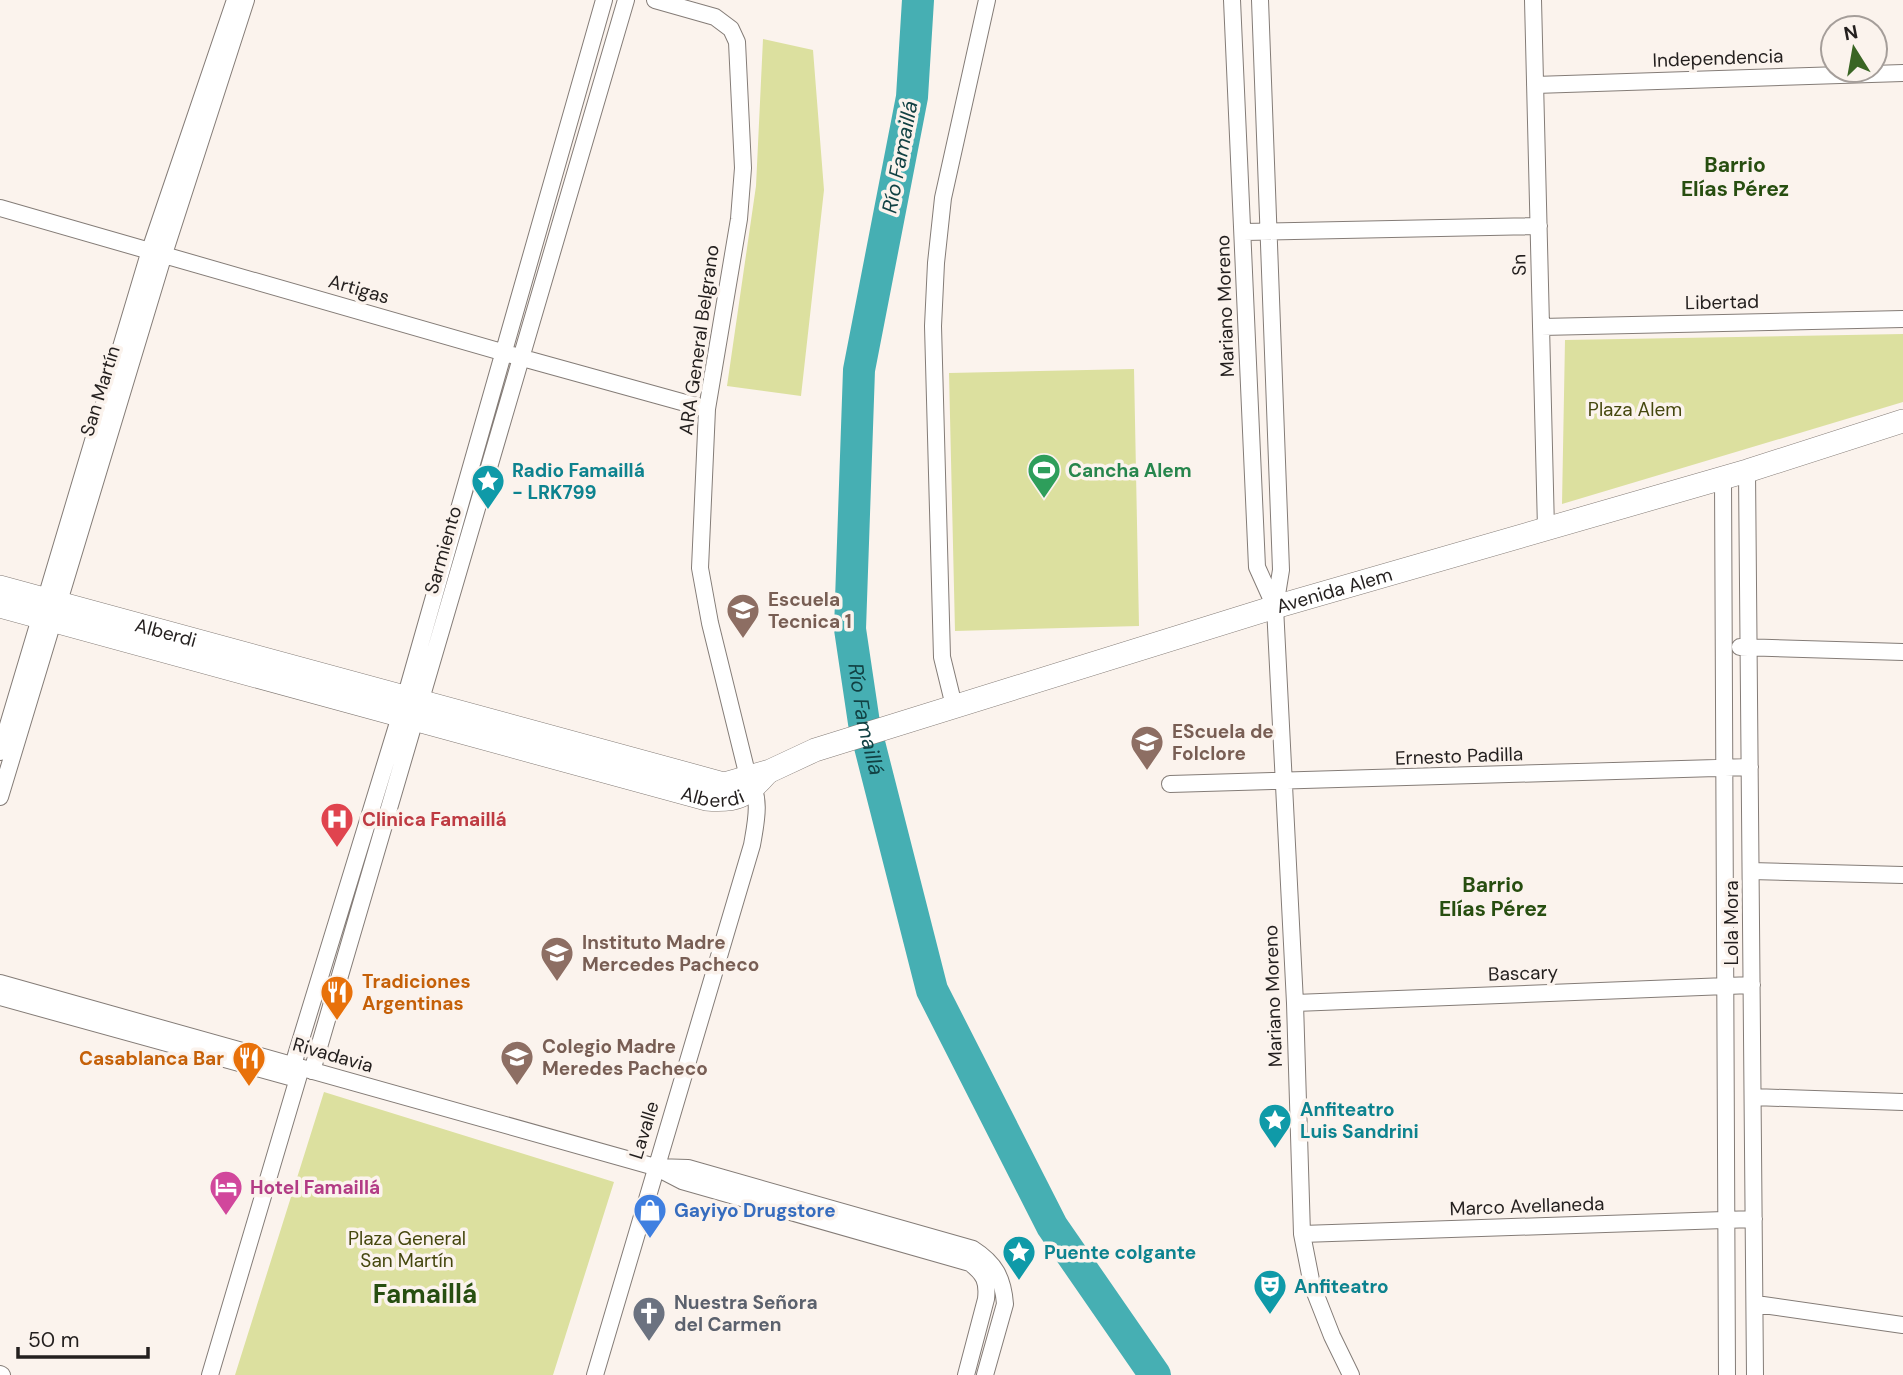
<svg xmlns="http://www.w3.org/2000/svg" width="1903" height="1375" font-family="'DM Sans',sans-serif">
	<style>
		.green { fill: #dce09f }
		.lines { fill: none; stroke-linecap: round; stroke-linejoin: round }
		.river { stroke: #46afb3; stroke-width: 32 }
		.street-casing { stroke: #847c77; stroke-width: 18 }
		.secondary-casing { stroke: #847c77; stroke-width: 24 }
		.street { stroke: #fff; stroke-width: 16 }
		.secondary { stroke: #fff; stroke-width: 23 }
		.labels { text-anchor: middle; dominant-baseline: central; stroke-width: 7; stroke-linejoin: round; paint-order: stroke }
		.street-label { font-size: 19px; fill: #231f1e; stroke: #fbf3ed }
		.park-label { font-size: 19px; fill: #45470e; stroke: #fbf3ed }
		.culture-label { font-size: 19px; font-weight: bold; fill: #0d838f; stroke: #fbf3ed; text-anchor: start }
		.leisure-label { font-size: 19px; font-weight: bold; fill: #27864d; stroke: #fbf3ed; text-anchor: start }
		.education-label { font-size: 19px; font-weight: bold; fill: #785e54; stroke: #fbf3ed; text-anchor: start }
		.health-label { font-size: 19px; font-weight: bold; fill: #be3a42; stroke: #fbf3ed; text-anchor: start }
		.food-label { font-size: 19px; font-weight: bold; fill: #c56008; stroke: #fbf3ed; text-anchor: start }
		.hotel-label { font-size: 19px; font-weight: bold; fill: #b23c85; stroke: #fbf3ed; text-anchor: start }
		.shop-label { font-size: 19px; font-weight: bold; fill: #366cbe; stroke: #fbf3ed; text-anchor: start }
		.worship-label { font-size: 19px; font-weight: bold; fill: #5b616d; stroke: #fbf3ed; text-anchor: start }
		.water-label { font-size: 21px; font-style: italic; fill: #114143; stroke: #fbf3ed }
		.neighbourhood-label { font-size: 21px; font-weight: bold; fill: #274e10; stroke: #fbf3ed }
		.district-label { font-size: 26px; font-weight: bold; fill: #274e10; stroke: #fbf3ed }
	</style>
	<rect width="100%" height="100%" fill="#fbf3ed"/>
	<path class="green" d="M763 39 813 50 824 190 801 396 727 386 756 186Z
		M1903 334V402L1562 504 1565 340Z
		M1134 369 1139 626 955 631 949 373Z
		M324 1092 614 1182 553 1375H235Z"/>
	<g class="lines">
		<path class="river" id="s1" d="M918 0 912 97 859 370 850 629 864 723 932 990 1052 1226 1155 1375"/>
		<defs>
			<path id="street" d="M1232 0 1257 567 1275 607
				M1260 0 1281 570 1275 607 1295 1003 1302 1234 1312 1285 1332 1336 1351 1375
				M1533 0 1546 529
				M1535 85 1903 73
				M0 208 519 357 707 409
				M1243 232 1539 226
				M1541 327 1903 319
				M1747 471 1755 1375
				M1723 478 1727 1375
				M1740 647 1903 652
				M954 706 942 657 933 326 936 263 943 198 987 0
				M0 752 150 250 235 0
				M1170 784 1750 767
				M0 797 164 254 246 0
				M1751 871 1903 875
				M0 983 655 1167
				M0 997 297 1079
				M1295 1003 1752 985
				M293 1065 400 716 604 0
				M312 1071C419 715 519 356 626 0
				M1753 1097 1903 1102
				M1302 1234 1754 1219
				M1756 1304 1903 1325
				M0 1374 2 1375
				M210 1375 301 1068
				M595 1375 752 845C756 822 762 797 748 777L710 623 700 568 707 409 739 219 743 168 737 42 731 29 715 17 655 0
				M966 1375 986 1299C988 1281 984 1274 970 1263L682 1181 655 1167 688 1168 973 1249C995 1263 1003 1278 1005 1304L985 1375"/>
			<g id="secondary">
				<path id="s2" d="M0 587 724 784 770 771 815 750 1275 607 1747 471 1903 421"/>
				<path id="s3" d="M0 606 706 799C737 802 747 796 767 773"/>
			</g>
		</defs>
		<use href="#street" class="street-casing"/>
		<use href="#secondary" class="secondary-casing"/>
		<use href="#street" class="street"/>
		<use href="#secondary" class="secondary"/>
	</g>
	<defs>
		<symbol id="stadium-pin" viewBox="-11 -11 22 30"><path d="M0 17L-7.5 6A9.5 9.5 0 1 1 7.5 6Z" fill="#2e9e5b" stroke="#fbf3ed"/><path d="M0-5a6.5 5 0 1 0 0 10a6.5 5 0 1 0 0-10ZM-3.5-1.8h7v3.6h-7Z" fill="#fff"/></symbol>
		<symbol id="sight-pin" viewBox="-11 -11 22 30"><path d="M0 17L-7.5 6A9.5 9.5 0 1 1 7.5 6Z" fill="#0f9aa8" stroke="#fbf3ed"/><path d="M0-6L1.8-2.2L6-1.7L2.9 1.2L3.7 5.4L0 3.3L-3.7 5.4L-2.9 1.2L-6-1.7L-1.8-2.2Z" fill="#fff"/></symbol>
		<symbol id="school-pin" viewBox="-11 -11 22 30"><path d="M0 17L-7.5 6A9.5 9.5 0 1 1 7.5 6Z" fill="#8d6e63" stroke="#fbf3ed"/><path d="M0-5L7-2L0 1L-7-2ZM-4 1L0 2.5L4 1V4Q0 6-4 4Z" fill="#fff"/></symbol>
		<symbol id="hospital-pin" viewBox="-11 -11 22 30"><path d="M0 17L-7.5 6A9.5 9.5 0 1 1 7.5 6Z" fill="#e0444e" stroke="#fbf3ed"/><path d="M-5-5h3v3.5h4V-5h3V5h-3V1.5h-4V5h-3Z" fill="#fff"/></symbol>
		<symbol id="restaurant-pin" viewBox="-11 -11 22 30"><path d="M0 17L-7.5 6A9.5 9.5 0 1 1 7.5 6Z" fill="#e8710a" stroke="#fbf3ed"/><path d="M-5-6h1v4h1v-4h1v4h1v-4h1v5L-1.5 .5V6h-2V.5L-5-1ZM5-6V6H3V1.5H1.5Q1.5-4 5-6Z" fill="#fff"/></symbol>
		<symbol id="hotel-pin" viewBox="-11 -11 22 30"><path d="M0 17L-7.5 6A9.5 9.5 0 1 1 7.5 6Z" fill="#d1479c" stroke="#fbf3ed"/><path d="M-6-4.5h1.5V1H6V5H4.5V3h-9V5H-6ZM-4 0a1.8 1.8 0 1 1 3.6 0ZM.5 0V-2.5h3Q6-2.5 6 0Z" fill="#fff"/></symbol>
		<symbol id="shop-pin" viewBox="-11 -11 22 30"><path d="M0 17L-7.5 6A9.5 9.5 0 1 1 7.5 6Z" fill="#3f7fe0" stroke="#fbf3ed"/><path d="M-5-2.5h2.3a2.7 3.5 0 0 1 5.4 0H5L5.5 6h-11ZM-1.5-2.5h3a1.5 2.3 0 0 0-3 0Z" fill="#fff"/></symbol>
		<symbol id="theatre-pin" viewBox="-11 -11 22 30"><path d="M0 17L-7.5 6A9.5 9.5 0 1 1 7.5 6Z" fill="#0f9aa8" stroke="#fbf3ed"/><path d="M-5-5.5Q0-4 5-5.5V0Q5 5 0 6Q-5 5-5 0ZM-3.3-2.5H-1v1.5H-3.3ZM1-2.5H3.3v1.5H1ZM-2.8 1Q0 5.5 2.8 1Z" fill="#fff"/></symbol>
		<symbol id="church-pin" viewBox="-11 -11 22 30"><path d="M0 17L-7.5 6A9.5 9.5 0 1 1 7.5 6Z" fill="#6b7280" stroke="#fbf3ed"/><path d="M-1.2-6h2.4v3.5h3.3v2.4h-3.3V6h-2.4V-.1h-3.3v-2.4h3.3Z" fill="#fff"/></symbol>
	</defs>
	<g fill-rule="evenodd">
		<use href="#stadium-pin" x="1025" y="451" width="38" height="52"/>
		<use href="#sight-pin" x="469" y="462" width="38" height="52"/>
		<use href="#school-pin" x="724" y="591" width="38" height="52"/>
		<use href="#school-pin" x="1128" y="723" width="38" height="52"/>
		<use href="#hospital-pin" x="318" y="800" width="38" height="52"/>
		<use href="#school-pin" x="538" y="934" width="38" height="52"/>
		<use href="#restaurant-pin" x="318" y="973" width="38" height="52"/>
		<use href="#school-pin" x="498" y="1038" width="38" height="52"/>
		<use href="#restaurant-pin" x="230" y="1039" width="38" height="52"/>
		<use href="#sight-pin" x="1256" y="1101" width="38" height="52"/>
		<use href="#hotel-pin" x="207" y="1168" width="38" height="52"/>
		<use href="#shop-pin" x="631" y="1191" width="38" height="52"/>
		<use href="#sight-pin" x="1000" y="1233" width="38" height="52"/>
		<use href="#theatre-pin" x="1251" y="1267" width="38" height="52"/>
		<use href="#church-pin" x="630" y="1294" width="38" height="52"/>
	</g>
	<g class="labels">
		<g class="street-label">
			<text transform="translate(1718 58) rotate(-2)">Independencia</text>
			<text transform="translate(1519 265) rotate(-91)">Sn</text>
			<text transform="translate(359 289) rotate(16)">Artigas</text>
			<text transform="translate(1722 302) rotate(-1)">Libertad</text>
			<text transform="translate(1225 306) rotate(-92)">Mariano Moreno</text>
			<text transform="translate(699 340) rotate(-82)">ARA General Belgrano</text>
			<text transform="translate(100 391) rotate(-73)">San Martín</text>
			<text transform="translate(443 550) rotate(-74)">Sarmiento</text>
			<text stroke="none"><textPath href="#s2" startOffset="1391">Avenida Alem</textPath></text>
			<text stroke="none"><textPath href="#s2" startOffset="172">Alberdi</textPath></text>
			<text transform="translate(1459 756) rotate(-2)">Ernesto Padilla</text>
			<text stroke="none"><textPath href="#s3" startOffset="738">Alberdi</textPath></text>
			<text transform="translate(1731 923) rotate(-90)">Lola Mora</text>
			<text transform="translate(1523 973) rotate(-2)">Bascary</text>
			<text transform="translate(1273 996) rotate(-92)">Mariano Moreno</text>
			<text transform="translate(333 1055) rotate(16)">Rivadavia</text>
			<text transform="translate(644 1130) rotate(-73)">Lavalle</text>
			<text transform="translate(1527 1206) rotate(-2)">Marco Avellaneda</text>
		</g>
		<g class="park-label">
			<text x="1635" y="409">Plaza Alem</text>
			<text x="407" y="1238">Plaza General<tspan x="407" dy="22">San Martín</tspan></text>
		</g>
		<g class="culture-label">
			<text x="512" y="470">Radio Famaillá<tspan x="512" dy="22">- LRK799</tspan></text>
			<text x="1300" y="1109">Anfiteatro<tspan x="1300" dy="22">Luis Sandrini</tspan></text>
			<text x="1044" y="1252">Puente colgante</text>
			<text x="1294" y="1286">Anfiteatro</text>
		</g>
		<g class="leisure-label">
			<text x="1068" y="470">Cancha Alem</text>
		</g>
		<g class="education-label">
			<text x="768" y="599">Escuela<tspan x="768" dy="22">Tecnica 1</tspan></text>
			<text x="1172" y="731">EScuela de<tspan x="1172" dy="22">Folclore</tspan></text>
			<text x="582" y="942">Instituto Madre<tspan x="582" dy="22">Mercedes Pacheco</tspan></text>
			<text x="542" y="1046">Colegio Madre<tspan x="542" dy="22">Meredes Pacheco</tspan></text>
		</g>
		<g class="health-label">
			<text x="362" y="819">Clinica Famaillá</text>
		</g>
		<g class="food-label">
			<text x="362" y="981">Tradiciones<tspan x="362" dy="22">Argentinas</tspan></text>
			<text x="224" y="1058" text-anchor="end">Casablanca Bar</text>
		</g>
		<g class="hotel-label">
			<text x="250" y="1187">Hotel Famaillá</text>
		</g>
		<g class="shop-label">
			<text x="674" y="1210">Gayiyo Drugstore</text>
		</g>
		<g class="worship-label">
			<text x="674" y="1302">Nuestra Señora<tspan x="674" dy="22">del Carmen</tspan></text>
		</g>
		<g class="water-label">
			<text transform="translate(900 157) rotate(-79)">Río Famaillá</text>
			<text stroke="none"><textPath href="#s1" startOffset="726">Río Famaillá</textPath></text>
		</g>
		<g class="neighbourhood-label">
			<text x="1735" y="165">Barrio<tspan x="1735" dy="24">Elías Pérez</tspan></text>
			<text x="1493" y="885">Barrio<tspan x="1493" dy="24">Elías Pérez</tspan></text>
		</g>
		<g class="district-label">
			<text x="425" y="1294">Famaillá</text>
		</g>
	</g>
	<g transform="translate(1854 49) rotate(349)"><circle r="33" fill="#fbf3ed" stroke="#a59e9a" stroke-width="2"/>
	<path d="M0-5L12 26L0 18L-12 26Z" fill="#396523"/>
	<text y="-10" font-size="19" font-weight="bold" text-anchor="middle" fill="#231f1e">N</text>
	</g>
	<path d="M18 1347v10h130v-10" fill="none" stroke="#231f1e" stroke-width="3.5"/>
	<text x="28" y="1347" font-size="21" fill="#231f1e" stroke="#fbf3ed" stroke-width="5" paint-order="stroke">50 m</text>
</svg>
